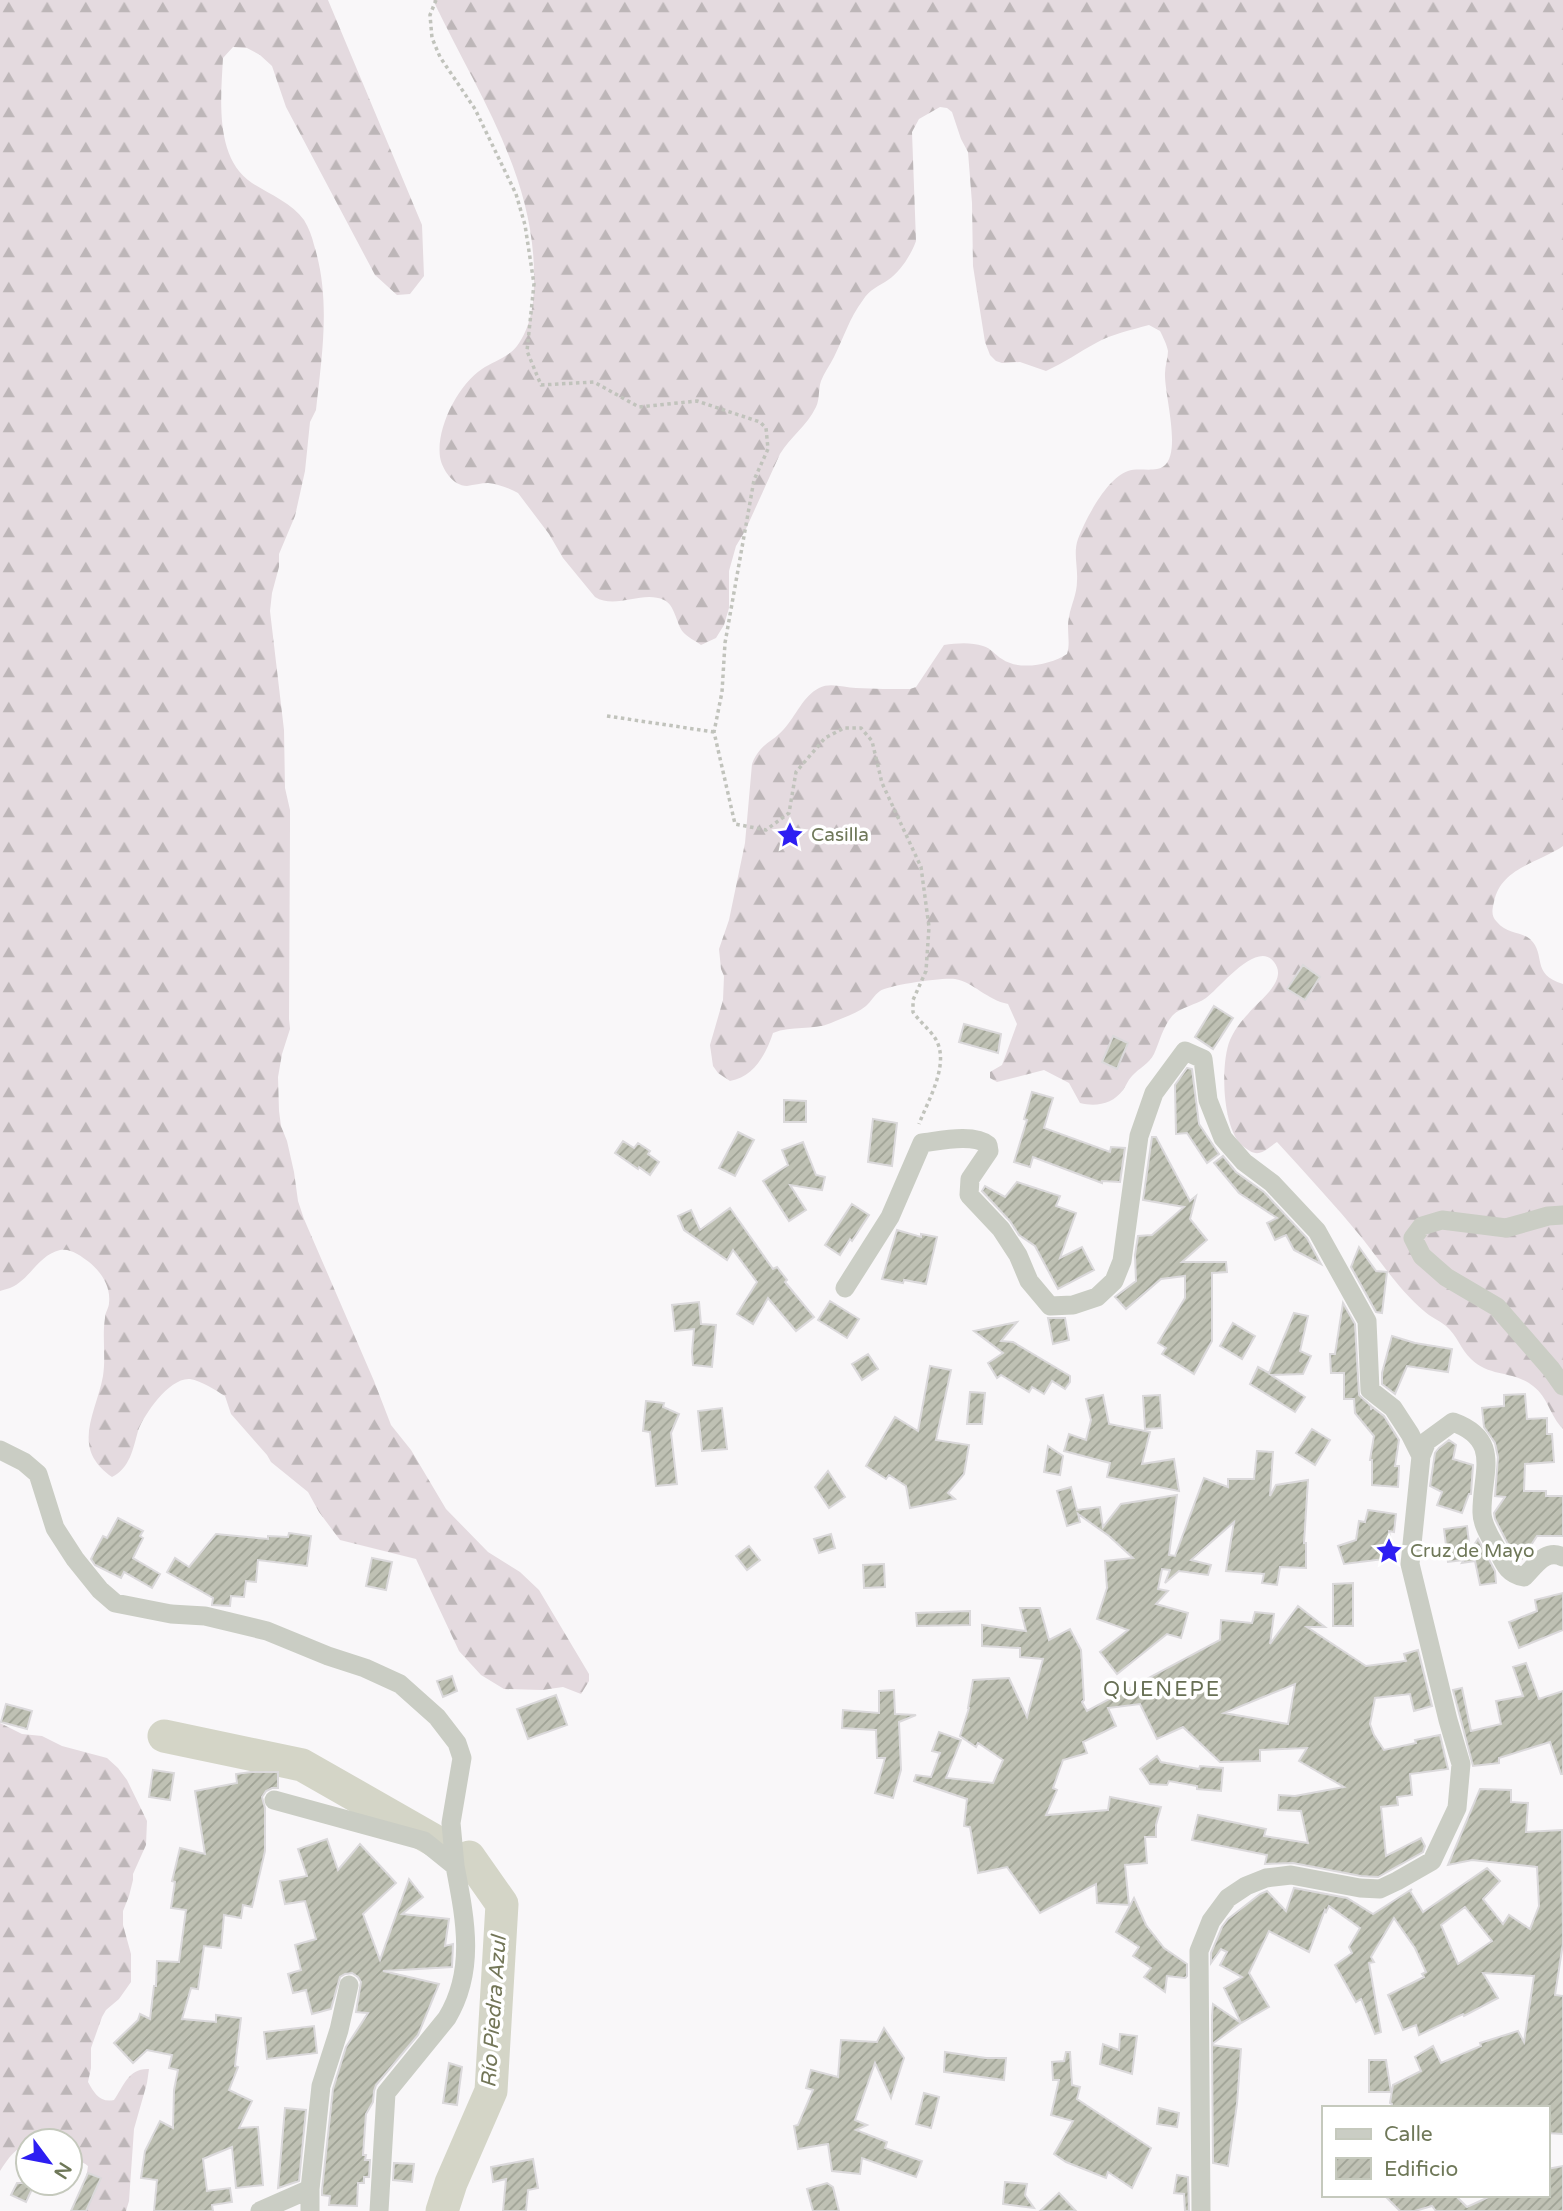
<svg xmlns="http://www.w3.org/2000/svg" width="1563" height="2211" font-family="'Varela Round',sans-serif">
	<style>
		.forest { fill: url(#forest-firs) }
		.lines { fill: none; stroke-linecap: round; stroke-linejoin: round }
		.river { stroke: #d4d5c7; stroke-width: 33 }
		.building { fill: url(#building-hatch); stroke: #dbd9db; stroke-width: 2; fill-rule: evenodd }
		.path { stroke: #c1c3bc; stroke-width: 3.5; stroke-dasharray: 3.5 3.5; stroke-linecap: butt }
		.street { stroke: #cacdc4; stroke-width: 19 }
		.labels { text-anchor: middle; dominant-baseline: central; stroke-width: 7; stroke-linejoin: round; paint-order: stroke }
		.poi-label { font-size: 19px; fill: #6f7859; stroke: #fff; text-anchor: start }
		.neighbourhood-label { font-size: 21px; letter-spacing: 2px; fill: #676f54; stroke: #fff }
		.water-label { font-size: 21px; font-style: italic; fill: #737658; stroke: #fff }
	</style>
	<defs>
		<pattern id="forest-firs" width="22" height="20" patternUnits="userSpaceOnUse" patternTransform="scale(1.75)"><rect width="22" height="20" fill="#e4dadf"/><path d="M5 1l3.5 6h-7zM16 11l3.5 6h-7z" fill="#bdb6b8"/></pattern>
		<pattern id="building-hatch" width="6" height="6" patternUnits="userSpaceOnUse" patternTransform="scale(1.75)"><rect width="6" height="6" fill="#bfc1b4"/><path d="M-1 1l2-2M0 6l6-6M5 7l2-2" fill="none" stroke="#9fa295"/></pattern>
	</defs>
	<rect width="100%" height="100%" fill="#f9f7f9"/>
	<path class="forest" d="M0 0H328L422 225 424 276 410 294 397 295 375 275 286 107 272 66 260 55 247 48 233 47 223 58C221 97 214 158 252 183 269 194 292 203 304 220 309 228 312 237 314 245 331 299 322 355 316 410L310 422 305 471 295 516 279 554V567L272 593 270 611 284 730 285 788 290 810V828L289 1019 290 1029 282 1054 278 1077 279 1111 281 1126 287 1141 294 1172 298 1201 304 1219 374 1381 391 1425 411 1450 446 1509 488 1552 520 1572 539 1590 589 1674V1681L581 1694 563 1687 542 1690 504 1689 481 1675 459 1651 416 1559 340 1540 319 1512 308 1492 271 1462 267 1455 231 1414 225 1396C215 1390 202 1381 190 1379 170 1377 144 1414 138 1431 133 1449 130 1468 112 1477 70 1448 96 1414 103 1376 106 1357 102 1337 105 1318 105 1312 109 1308 109 1303 111 1286 101 1272 89 1262 81 1256 71 1248 60 1250 38 1255 30 1280 10 1288 7 1289 3 1290 0 1291Z
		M433 0H1563V846C1539 863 1501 867 1494 902 1492 910 1491 916 1497 922 1507 934 1522 932 1530 939 1547 955 1530 974 1563 984V1429C1550 1416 1548 1397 1533 1386 1513 1370 1491 1378 1471 1359 1461 1350 1457 1335 1446 1326 1439 1320 1430 1317 1424 1311 1400 1291 1381 1262 1362 1238 1335 1205 1306 1174 1277 1142 1272 1145 1265 1152 1259 1153 1253 1154 1248 1150 1244 1147 1222 1131 1220 1064 1230 1040 1234 1031 1241 1021 1248 1014 1258 1001 1289 981 1274 962 1257 939 1219 989 1206 998 1196 1005 1181 1007 1173 1015 1163 1026 1160 1041 1154 1054 1149 1064 1139 1068 1132 1076 1128 1080 1126 1086 1123 1090 1113 1104 1096 1107 1080 1103L1069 1083 1044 1070 997 1082 990 1078V1072L1002 1065 1017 1024 1008 1004C987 1000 973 982 955 979 944 977 888 985 880 991 874 995 871 1002 866 1006 856 1014 842 1018 831 1023 812 1031 792 1025 773 1033 766 1054 754 1077 730 1081L718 1073 713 1066 710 1045 723 1000 724 976 721 969 719 949 729 920 745 843 752 764C760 743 772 743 784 729 796 716 803 696 819 688 831 682 844 688 856 688 874 689 892 689 910 689L916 687 944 645C957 643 971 642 983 646 991 648 995 655 1002 659 1019 671 1050 665 1067 654 1071 642 1066 629 1069 617 1071 605 1077 594 1077 581 1078 566 1073 553 1078 539 1086 518 1107 478 1128 471 1138 467 1155 473 1164 466 1182 452 1164 394 1165 373 1165 366 1168 358 1168 351 1167 345 1163 337 1160 331L1149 325C1131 330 1112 334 1096 343 1079 352 1064 363 1046 371L1020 362 1002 363 996 361 990 355 985 342 973 266 972 203 968 152 961 139 952 112 947 108 940 107 919 119 912 132 916 241C911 255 900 272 888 280 879 286 869 290 863 300 849 319 844 337 834 357 830 365 824 373 821 381 818 390 820 399 816 407 807 426 790 437 780 454L745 531 736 546 729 571V608L724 625 716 638 701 645C696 641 687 637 683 632 676 623 675 605 664 600 642 590 616 610 595 597L563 558 549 534 518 493C509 488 498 484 488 483 481 483 474 485 467 486 453 486 442 469 440 457 436 428 458 385 482 369 492 362 509 357 517 346 531 327 534 304 534 281 536 176 476 91 433 0Z
		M0 1723 22 1734 42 1736 62 1746 107 1758 118 1768 127 1780 147 1821 146 1845 133 1874V1880L129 1896 123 1911V1925L131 1954V1982L119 1999 106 2010 102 2017 91 2048V2068L88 2082C94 2093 100 2103 114 2100 124 2086 128 2068 149 2069L147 2083 134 2129 129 2201 126 2211H75L85 2185 88 2166C82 2161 77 2160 70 2164V2141C33 2141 22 2136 0 2171Z"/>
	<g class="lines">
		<path class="river" d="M164 1736 302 1765 437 1842
			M442 2211 451 2183 491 2091 502 1904 469 1857"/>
	</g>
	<path class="building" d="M1303 965 1320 977 1305 1000 1287 989Z
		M1214 1006 1233 1018 1213 1049 1195 1037Z
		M964 1024 1001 1034 998 1053 959 1042Z
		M1113 1036 1128 1043 1117 1069 1102 1062Z
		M1187 1068 1192 1069 1199 1124 1219 1154 1207 1163 1187 1133 1176 1134 1175 1085Z
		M1032 1092 1053 1098 1044 1128 1110 1152 1111 1147 1125 1148 1120 1182 1102 1181V1183L1033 1157 1030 1167 1014 1162 1027 1120 1024 1119Z
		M784 1100 806 1101V1122H784Z
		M873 1119 897 1123 892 1166 868 1162Z
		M738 1132 754 1140 735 1176 719 1168Z
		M1152 1137H1156L1190 1201 1196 1196 1190 1219 1207 1240 1182 1262H1226L1227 1272 1212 1273V1341L1194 1374 1162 1354 1166 1348 1158 1343 1185 1298V1276L1161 1279 1126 1309 1115 1297 1136 1281 1135 1255 1138 1236 1152 1235 1184 1207 1143 1200Z
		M623 1141 634 1148 638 1143 650 1151 648 1154 659 1162 650 1175 639 1167 638 1169 615 1153Z
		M803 1142 816 1175 825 1177 822 1190 790 1185 806 1210 789 1221 763 1181 788 1165 782 1150Z
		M1223 1156 1236 1172 1264 1192 1307 1238 1321 1264 1294 1250 1286 1235 1275 1240 1267 1223 1277 1218 1239 1193 1214 1163Z
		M1017 1182 1060 1196 1056 1206 1076 1213 1060 1258 1082 1247 1094 1270 1058 1289 1035 1246 1019 1235 1010 1221 982 1191 985 1186 1005 1197Z
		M852 1204 869 1215 852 1241 850 1239 840 1255 825 1245Z
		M730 1208 773 1269 777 1267 787 1280 785 1282 814 1317 796 1331 768 1298 753 1324 737 1314 757 1282 733 1250 727 1260 684 1230 678 1216 691 1210 700 1230Z
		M897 1230 921 1237V1234L937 1237 926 1284 904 1280 903 1283 882 1279Z
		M1359 1247 1376 1271 1387 1272 1382 1313 1376 1312 1351 1267Z
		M830 1301 859 1319 847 1338 818 1320Z
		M699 1302 701 1324 716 1325 712 1367 693 1365 692 1352 694 1329 675 1331 672 1305Z
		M1343 1303 1355 1324 1359 1395 1371 1406V1410L1372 1407 1384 1416 1399 1440 1395 1466H1399L1398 1487 1372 1485V1460H1370L1374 1436 1355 1413 1354 1399H1344V1373H1331L1330 1354H1335Z
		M1294 1313 1308 1316 1300 1351 1311 1356 1303 1374 1271 1375 1305 1397 1295 1412 1250 1384 1258 1367 1269 1373Z
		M1048 1318H1065L1069 1340 1053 1344Z
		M1017 1322 1001 1341 1013 1342 1070 1376V1382L1065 1389 1052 1381 1044 1394 1032 1387 1029 1392 1001 1375 997 1378 988 1363 1003 1353 974 1331Z
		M1233 1323 1255 1336 1242 1359 1220 1346Z
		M1392 1336 1415 1343 1452 1349 1448 1372 1407 1366 1395 1394 1382 1384V1373Z
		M868 1354 878 1369 862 1380 852 1364Z
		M930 1366 951 1370 936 1440 969 1445 964 1474 948 1493 955 1499 910 1508 906 1486 889 1475 886 1479 866 1466 895 1417 918 1431Z
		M970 1392 985 1393 982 1424H967Z
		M1525 1394 1527 1419 1547 1418V1434H1552L1554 1462 1525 1464 1524 1491H1546V1496H1563V1536H1537L1522 1559 1513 1554 1495 1519 1494 1513 1505 1497 1495 1496 1498 1457 1495 1443 1484 1427 1482 1408 1504 1406V1395Z
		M1103 1395 1109 1424 1150 1432 1142 1464 1174 1459 1179 1491 1107 1477 1110 1463 1064 1451 1069 1434 1086 1440 1091 1420 1086 1399Z
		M1160 1395 1162 1428 1145 1429 1143 1396Z
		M646 1401 664 1403 663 1407 679 1414 671 1433 677 1484 656 1486 650 1432 643 1431Z
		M722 1408 727 1449 702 1451 698 1411Z
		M1312 1429 1330 1440 1315 1465 1296 1453Z
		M1449 1440 1456 1445 1453 1459 1473 1465 1471 1494H1469L1462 1513 1437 1505 1442 1492 1430 1486 1435 1453 1439 1448Z
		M1048 1446 1063 1456 1060 1475 1044 1472Z
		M1257 1451 1273 1452 1270 1496 1276 1485 1308 1480 1304 1543H1306V1568L1280 1567 1277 1585 1262 1583 1264 1574 1226 1571 1234 1522 1191 1560 1211 1565 1208 1575 1179 1571 1165 1583 1170 1570 1162 1569 1158 1589 1168 1591 1156 1604 1188 1613 1181 1638 1167 1634 1117 1674 1100 1652 1128 1630 1097 1619 1107 1588 1105 1561 1133 1558 1109 1536 1078 1514 1080 1522 1067 1526 1057 1491 1071 1487 1077 1510 1100 1507 1103 1527 1121 1504 1177 1495 1169 1555 1175 1556 1204 1478 1228 1487V1479H1254Z
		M828 1471 845 1497 829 1508 815 1487Z
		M1368 1510 1396 1514 1394 1532 1389 1531 1393 1558 1344 1564 1338 1546 1356 1540 1359 1521 1365 1522Z
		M118 1518 143 1531 140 1536 143 1538 133 1558 160 1574 152 1588 124 1572 121 1578 95 1565 91 1559 103 1536 107 1538Z
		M1467 1526 1470 1551 1478 1539 1495 1571 1496 1583 1480 1585 1475 1561 1462 1563 1464 1560 1448 1562 1444 1529Z
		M289 1533 311 1536 307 1566 258 1560 256 1582 246 1581 244 1597 231 1596 230 1606 212 1605 213 1598 167 1572 175 1558 189 1567 216 1534 268 1539V1536L288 1537Z
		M831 1534 835 1548 819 1553 814 1539Z
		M749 1546 760 1560 747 1570 736 1556Z
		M372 1558 392 1562 386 1590 366 1586Z
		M884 1564 885 1587 864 1588 863 1565Z
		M1353 1583V1626H1333V1584Z
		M1563 1593V1630L1519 1648 1509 1622 1537 1611 1535 1600Z
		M1298 1606 1325 1627H1307L1366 1666 1406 1661 1404 1654 1418 1650 1432 1706 1414 1711 1410 1694 1375 1698 1370 1724 1374 1735 1384 1750 1416 1743 1415 1740 1440 1735 1448 1769 1410 1774 1412 1795 1397 1797 1398 1805 1381 1807 1386 1856 1421 1838 1425 1846 1423 1852 1378 1877 1361 1876 1293 1863 1265 1864 1267 1855 1192 1840 1198 1815 1266 1829 1264 1836 1308 1843 1301 1811 1278 1810 1279 1795 1295 1796 1344 1787 1299 1761 1307 1748 1260 1750V1761L1220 1762 1183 1727 1157 1739 1140 1704 1108 1708 1116 1726 1083 1742 1087 1753 1063 1760 1053 1788 1057 1790 1046 1815 1108 1810 1110 1797 1161 1807 1156 1825V1837H1145L1147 1863 1125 1865 1129 1905 1097 1903 1096 1884 1040 1913 1007 1867 978 1873 970 1827 964 1826 967 1799 914 1781 916 1775 931 1777 940 1753 932 1751 939 1732 961 1740 946 1778 993 1783 1003 1760 978 1743 976 1747 960 1736 969 1708H968L973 1680 1009 1678 1027 1717 1043 1659 1020 1657V1648L982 1646V1625L1026 1631 1020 1608H1040L1049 1640 1070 1629 1081 1650 1084 1700 1082 1702 1087 1711 1220 1640 1221 1620 1252 1623 1255 1612 1274 1614 1270 1644ZM1295 1684 1288 1724 1224 1713Z
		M970 1611V1625L917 1626 916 1613Z
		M1526 1663 1539 1699 1563 1691V1774H1561L1550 1742 1499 1758V1763L1473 1766 1453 1690 1462 1688 1471 1731 1501 1724 1496 1701 1523 1696 1513 1667Z
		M452 1676 457 1691 443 1697 437 1681Z
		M894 1690 895 1714 916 1715 899 1722 901 1770 893 1798 875 1793 885 1758H877L876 1730 842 1728 843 1710 879 1713V1691Z
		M556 1695 567 1725 528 1739 517 1709Z
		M6 1704 32 1711 27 1729 1 1722Z
		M1157 1756 1161 1762 1199 1769 1200 1766 1223 1768 1221 1791 1197 1789V1786L1169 1781 1167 1785 1150 1784 1140 1769Z
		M153 1770 174 1773 170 1800 149 1797Z
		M251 1772H278V1788H272L266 1791 262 1797 265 1808V1851L252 1907 243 1905 241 1918 224 1915 221 1948 204 1946 198 1989 191 1988 182 2019 216 2022V2015L241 2018 235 2066 238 2067 229 2090 252 2101 239 2128 258 2127 263 2185 236 2188 232 2147 203 2159 207 2191 230 2188 232 2202 212 2205 213 2211H154L157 2180 141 2178 145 2151 160 2121 173 2128 174 2090 178 2070 169 2068 172 2055 147 2050 133 2063 114 2043 138 2020 140 2014 150 2019 154 1986H156L157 1961 179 1962 186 1910 171 1908 175 1882 172 1881 180 1848 205 1854 195 1791 237 1783 236 1774Z
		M1480 1789 1511 1790V1802L1528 1803 1526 1832 1562 1830 1563 1943 1555 1995 1563 1996V2134L1547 2133V2108H1391L1392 2104 1390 2103 1393 2085 1421 2071 1415 2057 1433 2046 1441 2063 1481 2046 1480 2043 1518 2031 1524 2042 1534 1976 1483 1973 1498 1998 1464 2016 1463 2014 1419 2035 1416 2025 1403 2030 1388 1995 1424 1977 1422 1974 1426 1972 1415 1948 1394 1918 1371 1957 1374 1962 1369 1963 1381 2032 1375 2034 1361 1999 1356 2002 1335 1965 1352 1953 1349 1947 1360 1928 1329 1906 1326 1912 1325 1910 1309 1952 1269 1931 1249 1973 1269 2007 1241 2023 1224 1988 1242 1977 1220 1965 1227 1952 1221 1949 1211 1963V1953L1222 1927 1228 1919 1260 1894 1267 1891 1286 1911 1294 1888 1347 1898 1373 1914 1412 1889 1410 1891 1423 1912 1487 1868 1500 1881 1483 1899 1503 1924 1509 1915 1530 1929 1539 1906 1537 1867 1472 1860 1448 1865ZM1465 1907 1492 1941 1458 1964 1441 1925Z
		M327 1839 338 1870 360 1844 396 1883 363 1914 380 1960 409 1879 423 1897 402 1914 449 1919 445 1946 453 1944 452 1967 383 1971 439 1984 418 2035 376 2085 374 2091 373 2102 366 2114 363 2155H366L365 2160H370L369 2177H364V2183H358L357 2206 329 2205 330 2196 322 2195V2190L333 2089 346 2047 368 2013 356 2012 361 1982 358 1977 352 1973 345 1974 340 1977 331 2009 312 2014 306 1990 293 1993 288 1974 301 1970 295 1945 316 1939 305 1901 285 1904 280 1881 307 1876 298 1849Z
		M1134 1898 1146 1925 1164 1948 1187 1964V1976L1185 1978 1167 1976 1165 1992 1144 1977 1151 1968 1133 1956 1139 1947 1116 1932Z
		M1213 2004 1241 2023 1212 2044V2016Z
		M314 2026 317 2053 267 2059 264 2032Z
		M884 2028 904 2058 891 2098 875 2063 855 2120 867 2125 856 2130 887 2142 885 2148 922 2161 916 2177 862 2158 860 2174 832 2171 828 2144 798 2149 794 2126 798 2125 813 2090 806 2088 811 2070 838 2077 841 2040 877 2042Z
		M1120 2034 1137 2036 1132 2074 1100 2064 1103 2044 1119 2050Z
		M1212 2045 1241 2049 1237 2104 1228 2166 1213 2163Z
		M945 2052 986 2058H1006L1004 2080 944 2072Z
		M1066 2052H1070L1072 2085 1080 2087 1077 2099 1151 2148 1132 2188 1108 2172 1106 2178 1066 2162 1054 2154 1073 2121 1051 2115 1059 2080H1053L1052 2062 1064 2061Z
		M1369 2060H1386L1391 2092H1369Z
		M449 2063 462 2067 457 2105 443 2103Z
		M924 2093 939 2097 931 2128 916 2124Z
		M285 2108 306 2110 299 2181 278 2188Z
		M1159 2108 1179 2113 1177 2127 1157 2124Z
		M533 2159 538 2188 528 2190 526 2211H503L506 2179 493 2182 491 2167Z
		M394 2163 414 2164 412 2182 393 2180Z
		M1563 2166V2211H1436L1432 2206 1415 2211H1400L1384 2195H1455L1467 2207 1493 2195H1547V2169Z
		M88 2173 101 2178 86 2211H71Z
		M1177 2175 1188 2177 1189 2211H1185L1184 2194 1174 2193Z
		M1005 2182 1027 2184 1025 2195 1034 2208 1003 2204Z
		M17 2183H35L26 2202 11 2195Z
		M827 2183 833 2187 839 2211H813L807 2189Z
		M1059 2193 1076 2211H1040Z"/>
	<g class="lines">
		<path class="path" d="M436 0 430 15 432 38 440 57 475 109 516 194 525 225 534 284 527 351 541 385 594 382 639 407 697 401 760 422 766 428 768 449 754 480 725 643 722 692 714 732 735 824 766 830 789 813 796 772 825 738 844 728H861L872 741 882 783 921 867 929 927 926 971 913 1000V1012C919 1021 929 1029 935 1038 951 1063 928 1100 919 1124
			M607 716 714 732"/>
		<path class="street" d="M1563 1215 1548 1216 1506 1228 1442 1220 1422 1226 1413 1238 1422 1256 1446 1277 1497 1307 1551 1369 1563 1386
			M845 1288 890 1217 922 1143C939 1141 974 1133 988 1145L989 1151 970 1179 969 1195 1001 1229 1018 1255 1029 1281 1050 1306 1073 1305 1097 1297 1114 1281 1122 1261 1139 1136 1154 1093 1185 1051 1203 1059 1208 1100 1223 1138 1244 1162 1272 1183 1317 1231 1367 1321 1370 1390 1393 1408 1410 1434 1421 1456 1410 1564 1448 1720 1461 1764 1457 1808 1432 1861 1397 1881 1380 1889 1360 1888 1291 1875 1266 1878 1246 1886 1228 1898 1211 1921 1199 1951 1201 2211
			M0 1450 24 1462 38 1474 55 1528 75 1559 100 1590 115 1603 171 1614 205 1616 267 1631 328 1656 365 1668 400 1684 437 1717 457 1743 462 1758 451 1823 455 1866
			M1421 1456 1427 1441 1453 1422C1503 1440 1481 1474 1482 1513 1482 1526 1493 1541 1499 1553 1505 1566 1509 1574 1524 1577 1535 1566 1546 1548 1563 1557
			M274 1800 424 1841 455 1866C465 1918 476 1970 447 2018L386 2093 379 2211
			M260 2211 310 2189
			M310 2211V2189L321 2086 339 2030 349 1985"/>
	</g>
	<defs>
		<symbol id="sight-bare" viewBox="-9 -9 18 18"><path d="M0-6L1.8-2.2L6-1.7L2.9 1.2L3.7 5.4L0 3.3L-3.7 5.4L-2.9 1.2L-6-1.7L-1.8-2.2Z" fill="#2d1ef2" stroke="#fff" stroke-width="2.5" paint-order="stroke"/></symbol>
	</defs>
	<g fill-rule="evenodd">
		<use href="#sight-bare" x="771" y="816" width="38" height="38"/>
		<use href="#sight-bare" x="1370" y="1532" width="38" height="38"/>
	</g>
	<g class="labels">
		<g class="poi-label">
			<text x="811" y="835">Casilla</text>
			<text x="1410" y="1551">Cruz de Mayo</text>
		</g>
		<g class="neighbourhood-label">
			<text x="1162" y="1689">QUENEPE</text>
		</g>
		<g class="water-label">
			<text transform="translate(494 2012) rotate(-86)">Río Piedra Azul</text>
		</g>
	</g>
	<rect x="1322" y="2106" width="228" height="91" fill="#ffffff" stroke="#c5c9bd" stroke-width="2"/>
	<rect x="1336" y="2129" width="35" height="10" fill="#cacdc4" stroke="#c5c9bd" stroke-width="2"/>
	<text x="1384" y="2141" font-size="21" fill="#6f7859">Calle</text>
	<rect x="1336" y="2158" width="35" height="21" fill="url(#building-hatch)" stroke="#c5c9bd" stroke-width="2"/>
	<text x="1384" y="2176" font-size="21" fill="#6f7859">Edificio</text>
	<g transform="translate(49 2162) rotate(122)"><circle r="33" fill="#ffffff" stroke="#c5c9bd" stroke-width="2"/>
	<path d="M0-5L12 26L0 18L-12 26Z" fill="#2d1ef2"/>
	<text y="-10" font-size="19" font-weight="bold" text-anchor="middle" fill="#6f7859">N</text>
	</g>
</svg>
